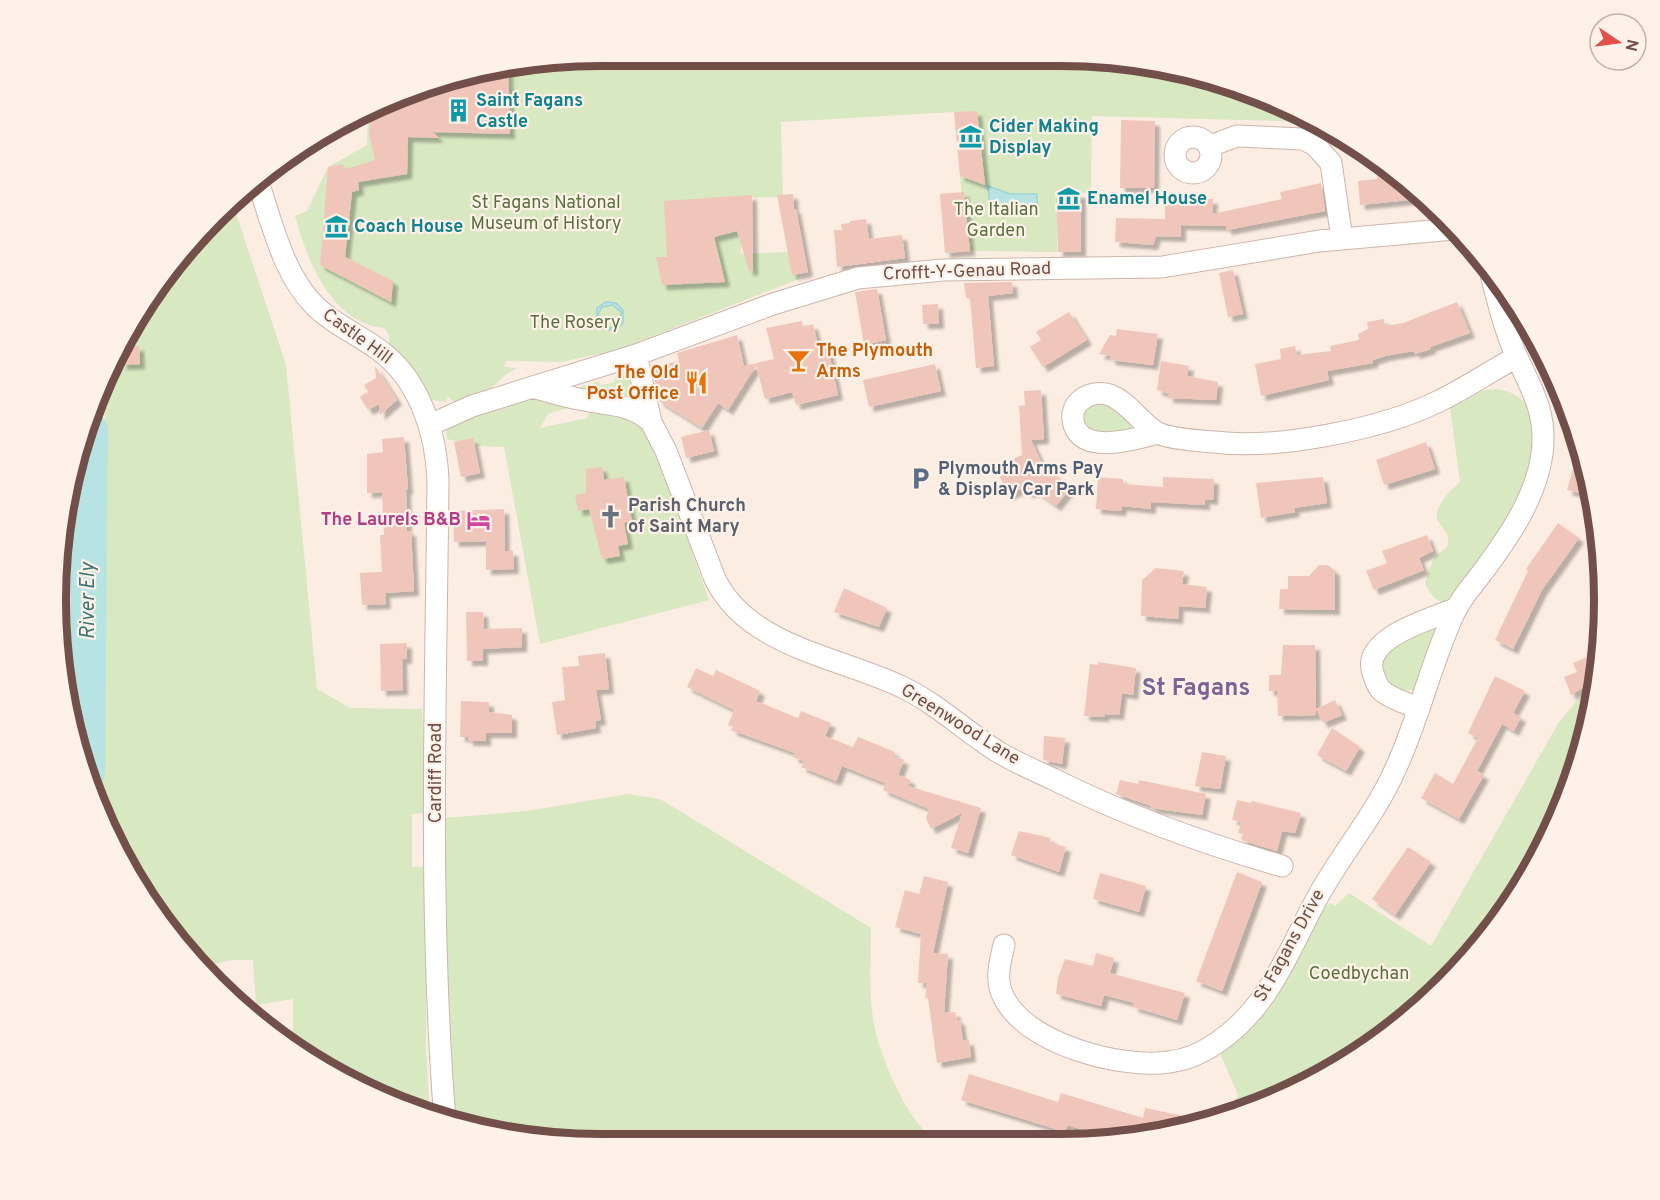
<svg xmlns="http://www.w3.org/2000/svg" width="1660" height="1200" font-family="Overpass,sans-serif">
	<style>
		.green { fill: #d8e8c1 }
		.water { fill: #b7e4e2; stroke: #9ed5d3; stroke-width: 1.5; fill-rule: evenodd }
		.lines { fill: none; stroke-linecap: round; stroke-linejoin: round }
		.river { stroke: #b7e4e2; stroke-width: 36 }
		.building { fill: #f0c6ba; filter: url(#shadow) }
		.minor-casing { stroke: #ceb5ac; stroke-width: 23 }
		.minor { stroke: #fff; stroke-width: 21 }
		.labels { text-anchor: middle; dominant-baseline: central; stroke-width: 4.5; stroke-linejoin: round; paint-order: stroke }
		.culture-label { font-size: 18px; font-weight: bold; fill: #0d838f; stroke: #fef1e8; text-anchor: start }
		.park-label { font-size: 18px; fill: #58723f; stroke: #fef1e8 }
		.street-label { font-size: 18px; fill: #725049; stroke: #fef1e8 }
		.food-label { font-size: 18px; font-weight: bold; fill: #c56008; stroke: #fef1e8; text-anchor: start }
		.service-label { font-size: 18px; font-weight: bold; fill: #4e5e75; stroke: #fef1e8; text-anchor: start }
		.worship-label { font-size: 18px; font-weight: bold; fill: #5b616d; stroke: #fef1e8; text-anchor: start }
		.hotel-label { font-size: 18px; font-weight: bold; fill: #b23c85; stroke: #fef1e8; text-anchor: end }
		.water-label { font-size: 20px; font-style: italic; fill: #3e7776; stroke: #fef1e8 }
		.district-label { font-size: 24px; font-weight: bold; fill: #7c6595; stroke: #fef1e8 }
		.rim { fill: none; stroke: #725049; stroke-width: 8 }
	</style>
	<defs>
		<filter id="shadow"><feDropShadow dx="5" dy="5" stdDeviation="1.5" flood-color="#0004"/></filter>
	</defs>
	<rect width="100%" height="100%" fill="#fbede2"/>
	<path class="green" d="M600 56H1060L1167 66 1316 122 1092 116 1091 193H1081V209H1057V252L967 251 954 112 781 122 783 201 778 197 740 198 741 254 788 252 796 258 799 279 617 350 562 362 506 361 504 367 517 368C502 375 496 385 483 396L523 392 571 407 548 414 540 428 587 418 591 410C624 410 632 415 653 441L709 600 540 644 504 447 478 446 447 439 446 428 458 405 448 397 446 402 431 400 408 362 389 345V335L384 328C331 323 307 260 295 216L307 211 328 167 367 145 368 115 459 74Z
		M233 204 286 365 317 689 350 708 422 709 427 813 412 814V867L426 866V1048L430 1115 359 1088 293 1047V999L256 1005 253 960H232L199 967 190 959 96 803 107 507 104 385 112 359 190 241Z
		M627 371 633 378 635 399 632 400 576 389 598 381 601 385 613 383 618 375Z
		M1495 389C1549 394 1536 455 1521 491 1515 505 1509 514 1506 530L1451 603C1436 603 1431 596 1425 583 1428 573 1430 564 1436 556 1440 551 1447 551 1448 543 1450 531 1439 527 1437 518 1434 506 1452 489 1460 482L1450 408 1481 391Z
		M1091 403 1111 404 1139 429 1104 434 1087 432 1081 413Z
		M1434 628 1436 632 1418 683 1414 689 1399 692 1384 683 1382 656 1391 645Z
		M1596 678 1586 741 1548 841 1492 932 1419 1010 1269 1103 1226 1114 1238 1095 1219 1051 1271 1007 1325 907 1330 903 1335 906 1349 893 1431 946 1559 722Z
		M628 794 660 799 871 928C871 955 869 984 872 1011 876 1050 904 1117 935 1141L565 1143 456 1125 448 1007 445 818 527 811Z"/>
	<path class="water" d="M988 186 1010 194H1037V209L990 208Z
		M606 302 616 303 623 310V323L616 330 602 329 596 322 597 308ZM612 305 621 312C622 321 618 327 609 328L601 325 598 314 602 307Z"/>
	<g class="lines">
		<path class="river" d="M87 772 90 430"/>
	</g>
	<path class="building" d="M508 68 510 134 433 132 439 138 408 137 407 174 358 182 359 190 352 192 345 257 393 281 391 302 320 265 328 167 343 164 344 170 375 160 369 134 371 114 459 74Z
		M977 111 985 185 960 176 954 112Z
		M1121 120 1155 121 1154 188H1120Z
		M1376 165 1398 183 1418 199 1360 205 1358 181 1377 179Z
		M1321 183 1325 211 1227 230 1226 226 1181 225V237L1156 236 1153 245 1115 242 1116 218 1165 219V198L1213 199 1212 214 1282 199 1280 192Z
		M964 192 970 251 945 253 940 194Z
		M1056 192 1081 193V252H1058Z
		M793 194 794 209H796L808 272 792 275 777 195Z
		M752 195 753 270 749 271 737 231 714 237 725 282 662 285 656 257H667L664 201Z
		M866 219 869 239 902 235 905 258 837 267 834 230H842L841 224 850 223V221Z
		M1233 270 1243 314 1228 317 1219 273Z
		M1012 282 1013 293 988 296 994 366 976 368 970 298H966L964 283Z
		M877 289 886 340 864 345 855 292Z
		M1457 302 1470 333 1430 347 1431 349 1415 354 1414 351 1385 356 1373 360V363L1327 371 1329 380 1261 396 1255 364 1281 359 1280 349 1295 346 1297 355 1331 351 1330 346 1359 340 1358 334 1368 329 1367 322 1384 319 1385 326 1403 323Z
		M938 304 939 324H923L922 305Z
		M1069 312 1087 340 1043 367 1030 347 1041 340 1036 332Z
		M802 321 803 327 813 324 818 345 827 343 838 395 796 405 792 392 765 399 756 366 728 410 718 403 702 428 659 401 652 367 679 361 677 353 737 335 744 366 774 359 766 328Z
		M1117 329 1158 334 1153 365 1110 360 1111 356 1099 354 1110 335 1116 336Z
		M139 346 140 364 122 365 121 347Z
		M1161 361 1189 366 1187 376 1218 382 1216 400 1168 398 1169 394 1157 390Z
		M935 364 941 391 869 407 863 380Z
		M375 366 397 400 380 415 379 404 368 410 360 397 368 392 364 385 376 378Z
		M1041 390 1044 439 1031 440 1042 464 1062 480 1059 483 1069 490 1056 506 1036 491 1029 493 1020 489 1009 495 998 473 1011 466 1008 461 1022 455 1019 406 1025 405 1024 391Z
		M709 430 714 451 686 458 681 437Z
		M404 437 408 489 406 490 407 531H411L414 591 385 593 386 604 362 605 360 573 382 572 380 535H384L382 492 367 493V454L383 452 382 439Z
		M473 438 480 473 461 477 454 442Z
		M1426 442 1435 469 1384 485 1376 460Z
		M1580 443 1592 496 1567 490Z
		M602 467 604 480 624 477 632 521 624 523 628 544 618 546 620 556 602 559 589 509 578 511 575 495 586 493V469Z
		M1098 477 1123 479V484L1163 487V477L1214 479 1213 500 1205 499V505L1151 502V509L1122 506 1121 511 1096 509Z
		M1323 477 1327 503 1294 508 1295 512 1261 518 1256 483Z
		M504 509 505 551H513L514 569 486 570V541L454 542 453 511Z
		M1558 523 1579 538 1542 590 1513 649 1495 640 1528 571 1526 569Z
		M1427 535 1433 551 1419 558 1424 570 1374 590 1366 571 1387 563 1382 551Z
		M1319 565H1328L1335 571V610L1279 609 1280 589H1288V576H1309Z
		M1156 568 1184 571 1182 584 1207 587 1205 608 1179 606 1178 619 1141 616 1142 580Z
		M844 588 887 608 879 627 834 612Z
		M466 612H483L484 629 522 628V647L483 649V661H467Z
		M407 643V659H402L403 690 381 691 380 644Z
		M1283 645H1315L1316 715 1278 716 1277 691H1269V675H1281Z
		M1601 651 1596 680 1571 695 1564 677 1577 672 1573 663Z
		M605 653 609 689 596 690 601 720 595 721 596 728 557 735 552 702 565 700 562 667 579 666 578 656Z
		M1098 662 1136 668 1133 695 1122 693 1119 715 1105 714 1104 717 1084 716 1090 664 1098 665Z
		M696 668 713 676 716 670 760 691 756 701 798 718 801 711 831 723 825 736 853 747 858 737 895 752 893 756 904 760 898 775 911 780 908 786 981 808 968 853 951 848 962 813 931 829 926 818 929 809 883 790 885 783 842 766 836 781 801 767 804 761 793 757 795 753 731 730 733 727 728 725 734 710 687 687Z
		M1495 676 1525 691 1513 713 1521 717 1514 731 1502 724 1477 771 1484 775 1459 819 1421 798 1435 773 1453 784 1478 738 1468 733Z
		M1335 700 1342 715 1323 723 1316 709Z
		M461 701 489 702V712L512 715V733H486V741H468V737H460Z
		M1332 728 1360 747 1346 771 1317 755Z
		M1044 736 1065 738 1062 764 1043 760Z
		M1202 752 1226 756 1220 789 1195 786Z
		M1120 780 1138 784 1139 780 1206 794 1202 815 1151 808 1152 806 1116 794Z
		M1237 800 1251 803 1252 801 1301 813 1295 833 1282 831 1277 851 1241 840 1243 834 1238 833 1241 822 1232 820Z
		M1019 831 1051 838 1049 842 1066 847 1059 872 1011 855Z
		M1408 847 1431 862 1395 915 1372 899Z
		M1237 872 1262 882 1222 991 1196 981Z
		M1100 873 1146 886 1139 912 1093 899Z
		M924 876 948 882 933 953 948 954 944 1013 955 1012 957 1020H960L963 1041 969 1040 971 1057 937 1063 928 998H925L927 983H918L921 934 895 927 905 890 919 894Z
		M1096 953 1114 958 1110 973 1185 993 1177 1020 1133 1007 1134 1003 1104 995 1101 1006 1056 994 1058 978 1065 959 1093 966Z
		M969 1074 1058 1102 1061 1093 1143 1118 1145 1108 1203 1120 1138 1138 1139 1135 1128 1133 1126 1140 1108 1135 1107 1137 1067 1125 1065 1132 961 1100Z"/>
	<g class="lines">
		<defs>
			<path id="minor" d="M1175 155a18 18 0 1 1 36 0a18 18 0 1 1-36 0Z
				M1210 146 1237 136 1303 139 1315 145 1331 163 1342 239
				M258 182C272 223 283 274 315 306 333 324 359 335 379 350 419 379 436 432 438 480 436 693 428 908 445 1121
				M636 355 651 422 666 451 715 579C748 647 840 657 902 687 938 704 967 733 1000 753 1017 763 1036 771 1053 779 1127 816 1202 843 1282 866
				M532 387C548 391 563 396 579 399 606 405 629 402 651 422
				M430 425 472 406 636 355 773 304 858 278 943 270 1162 267 1319 241 1454 229
				M1158 433C1136 439 1084 455 1074 425 1067 402 1091 389 1110 395 1128 402 1140 422 1156 432 1168 439 1200 441 1215 442 1276 450 1382 429 1437 402 1465 389 1490 371 1517 357
				M1419 709C1408 703 1390 699 1381 690 1377 686 1375 679 1373 673 1361 637 1432 619 1457 608
				M1004 945C1000 962 995 979 1003 996 1025 1044 1121 1069 1169 1062 1186 1060 1204 1052 1218 1042 1269 1007 1288 952 1316 900 1340 855 1374 817 1395 770 1419 719 1431 662 1455 611 1462 597 1473 585 1482 573 1508 538 1536 498 1542 454 1548 407 1527 384 1511 343 1502 319 1496 295 1490 270"/>
		</defs>
		<use href="#minor" class="minor-casing"/>
		<use href="#minor" class="minor"/>
	</g>
	<defs>
		<symbol id="building-bare" viewBox="-9 -9 18 18"><path d="M-4-6H4V6H1V3H-1V6H-4ZM-2.5-4.3h1.7v1.8h-1.7ZM.8-4.3h1.7v1.8H.8ZM-2.5-1h1.7V.8h-1.7ZM.8-1h1.7V.8H.8Z" fill="#0f9aa8" stroke="#fef1e8" stroke-width="2.5" paint-order="stroke"/></symbol>
		<symbol id="museum-bare" viewBox="-9 -9 18 18"><path d="M0-6L6-3V-2H-6V-3ZM-5-1h2V3h-2ZM-1-1h2V3h-2ZM3-1h2V3H3ZM-6 4H6V6H-6Z" fill="#0f9aa8" stroke="#fef1e8" stroke-width="2.5" paint-order="stroke"/></symbol>
		<symbol id="bar-bare" viewBox="-9 -9 18 18"><path d="M-6-5H6L.8 .8V4.5H3.5V6h-7V4.5H-.8V.8Z" fill="#e8710a" stroke="#fef1e8" stroke-width="2.5" paint-order="stroke"/></symbol>
		<symbol id="restaurant-bare" viewBox="-9 -9 18 18"><path d="M-5-6h1v4h1v-4h1v4h1v-4h1v5L-1.5 .5V6h-2V.5L-5-1ZM5-6V6H3V1.5H1.5Q1.5-4 5-6Z" fill="#e8710a" stroke="#fef1e8" stroke-width="2.5" paint-order="stroke"/></symbol>
		<symbol id="parking-bare" viewBox="-9 -9 18 18"><path d="M-3.5-5.5H1a3.5 3.5 0 0 1 0 7H-1V5.5H-3.5ZM-1-3.4V-.6H.8a1.4 1.4 0 0 0 0-2.8Z" fill="#5c6f8a" stroke="#fef1e8" stroke-width="2.5" paint-order="stroke"/></symbol>
		<symbol id="church-bare" viewBox="-9 -9 18 18"><path d="M-1.2-6h2.4v3.5h3.3v2.4h-3.3V6h-2.4V-.1h-3.3v-2.4h3.3Z" fill="#6b7280" stroke="#fef1e8" stroke-width="2.5" paint-order="stroke"/></symbol>
		<symbol id="hotel-bare" viewBox="-9 -9 18 18"><path d="M-6-4.5h1.5V1H6V5H4.5V3h-9V5H-6ZM-4 0a1.8 1.8 0 1 1 3.6 0ZM.5 0V-2.5h3Q6-2.5 6 0Z" fill="#d1479c" stroke="#fef1e8" stroke-width="2.5" paint-order="stroke"/></symbol>
	</defs>
	<g fill-rule="evenodd">
		<use href="#building-bare" x="442" y="94" width="33" height="33"/>
		<use href="#museum-bare" x="954" y="120" width="33" height="33"/>
		<use href="#museum-bare" x="1052" y="182" width="33" height="33"/>
		<use href="#museum-bare" x="320" y="210" width="33" height="33"/>
		<use href="#bar-bare" x="782" y="344" width="33" height="33"/>
		<use href="#restaurant-bare" x="680" y="366" width="33" height="33"/>
		<use href="#parking-bare" x="904" y="462" width="33" height="33"/>
		<use href="#church-bare" x="594" y="500" width="33" height="33"/>
		<use href="#hotel-bare" x="462" y="504" width="33" height="33"/>
	</g>
	<g class="labels">
		<g class="culture-label">
			<text x="476" y="101">Saint Fagans<tspan x="476" dy="21">Castle</tspan></text>
			<text x="989" y="127">Cider Making<tspan x="989" dy="21">Display</tspan></text>
			<text x="1087" y="199">Enamel House</text>
			<text x="354" y="227">Coach House</text>
		</g>
		<g class="park-label">
			<text x="546" y="203">St Fagans National<tspan x="546" dy="21">Museum of History</tspan></text>
			<text x="996" y="210">The Italian<tspan x="996" dy="21">Garden</tspan></text>
			<text x="575" y="323">The Rosery</text>
			<text x="1359" y="974">Coedbychan</text>
		</g>
		<g class="street-label">
			<text transform="translate(967 272) rotate(-2)">Crofft-Y-Genau Road</text>
			<text transform="translate(357 337) rotate(36)">Castle Hill</text>
			<text transform="translate(960 725) rotate(32)">Greenwood Lane</text>
			<text transform="translate(436 773) rotate(-90)">Cardiff Road</text>
			<text transform="translate(1290 946) rotate(-61)">St Fagans Drive</text>
		</g>
		<g class="food-label">
			<text x="816" y="351">The Plymouth<tspan x="816" dy="21">Arms</tspan></text>
			<text x="679" y="373" text-anchor="end">The Old<tspan x="679" dy="21">Post Office</tspan></text>
		</g>
		<g class="service-label">
			<text x="938" y="469">Plymouth Arms Pay<tspan x="938" dy="21">&amp; Display Car Park</tspan></text>
		</g>
		<g class="worship-label">
			<text x="628" y="506">Parish Church<tspan x="628" dy="21">of Saint Mary</tspan></text>
		</g>
		<g class="hotel-label">
			<text x="461" y="520">The Laurels B&amp;B</text>
		</g>
		<g class="water-label">
			<text transform="translate(89 601) rotate(-90)">River Ely</text>
		</g>
		<g class="district-label">
			<text x="1196" y="689">St Fagans</text>
		</g>
	</g>
	<path d="M0 0H1660V1200H0ZM600 66H1060A534 534 0 0 1 1594 600V600A534 534 0 0 1 1060 1134H600A534 534 0 0 1 66 600V600A534 534 0 0 1 600 66Z" fill="#fef1e8" fill-rule="evenodd"/>
	<path class="rim" d="M600 66H1060A534 534 0 0 1 1594 600V600A534 534 0 0 1 1060 1134H600A534 534 0 0 1 66 600V600A534 534 0 0 1 600 66Z"/>
	<g transform="translate(1618 42) rotate(103)"><circle r="28" fill="#fef1e8" stroke="#c6b1a8" stroke-width="1.5"/>
	<path d="M0-4.5L10 22L0 15L-10 22Z" fill="#e2504a"/>
	<text y="-9" font-size="16" font-weight="bold" text-anchor="middle" fill="#725049">N</text>
	</g>
</svg>
